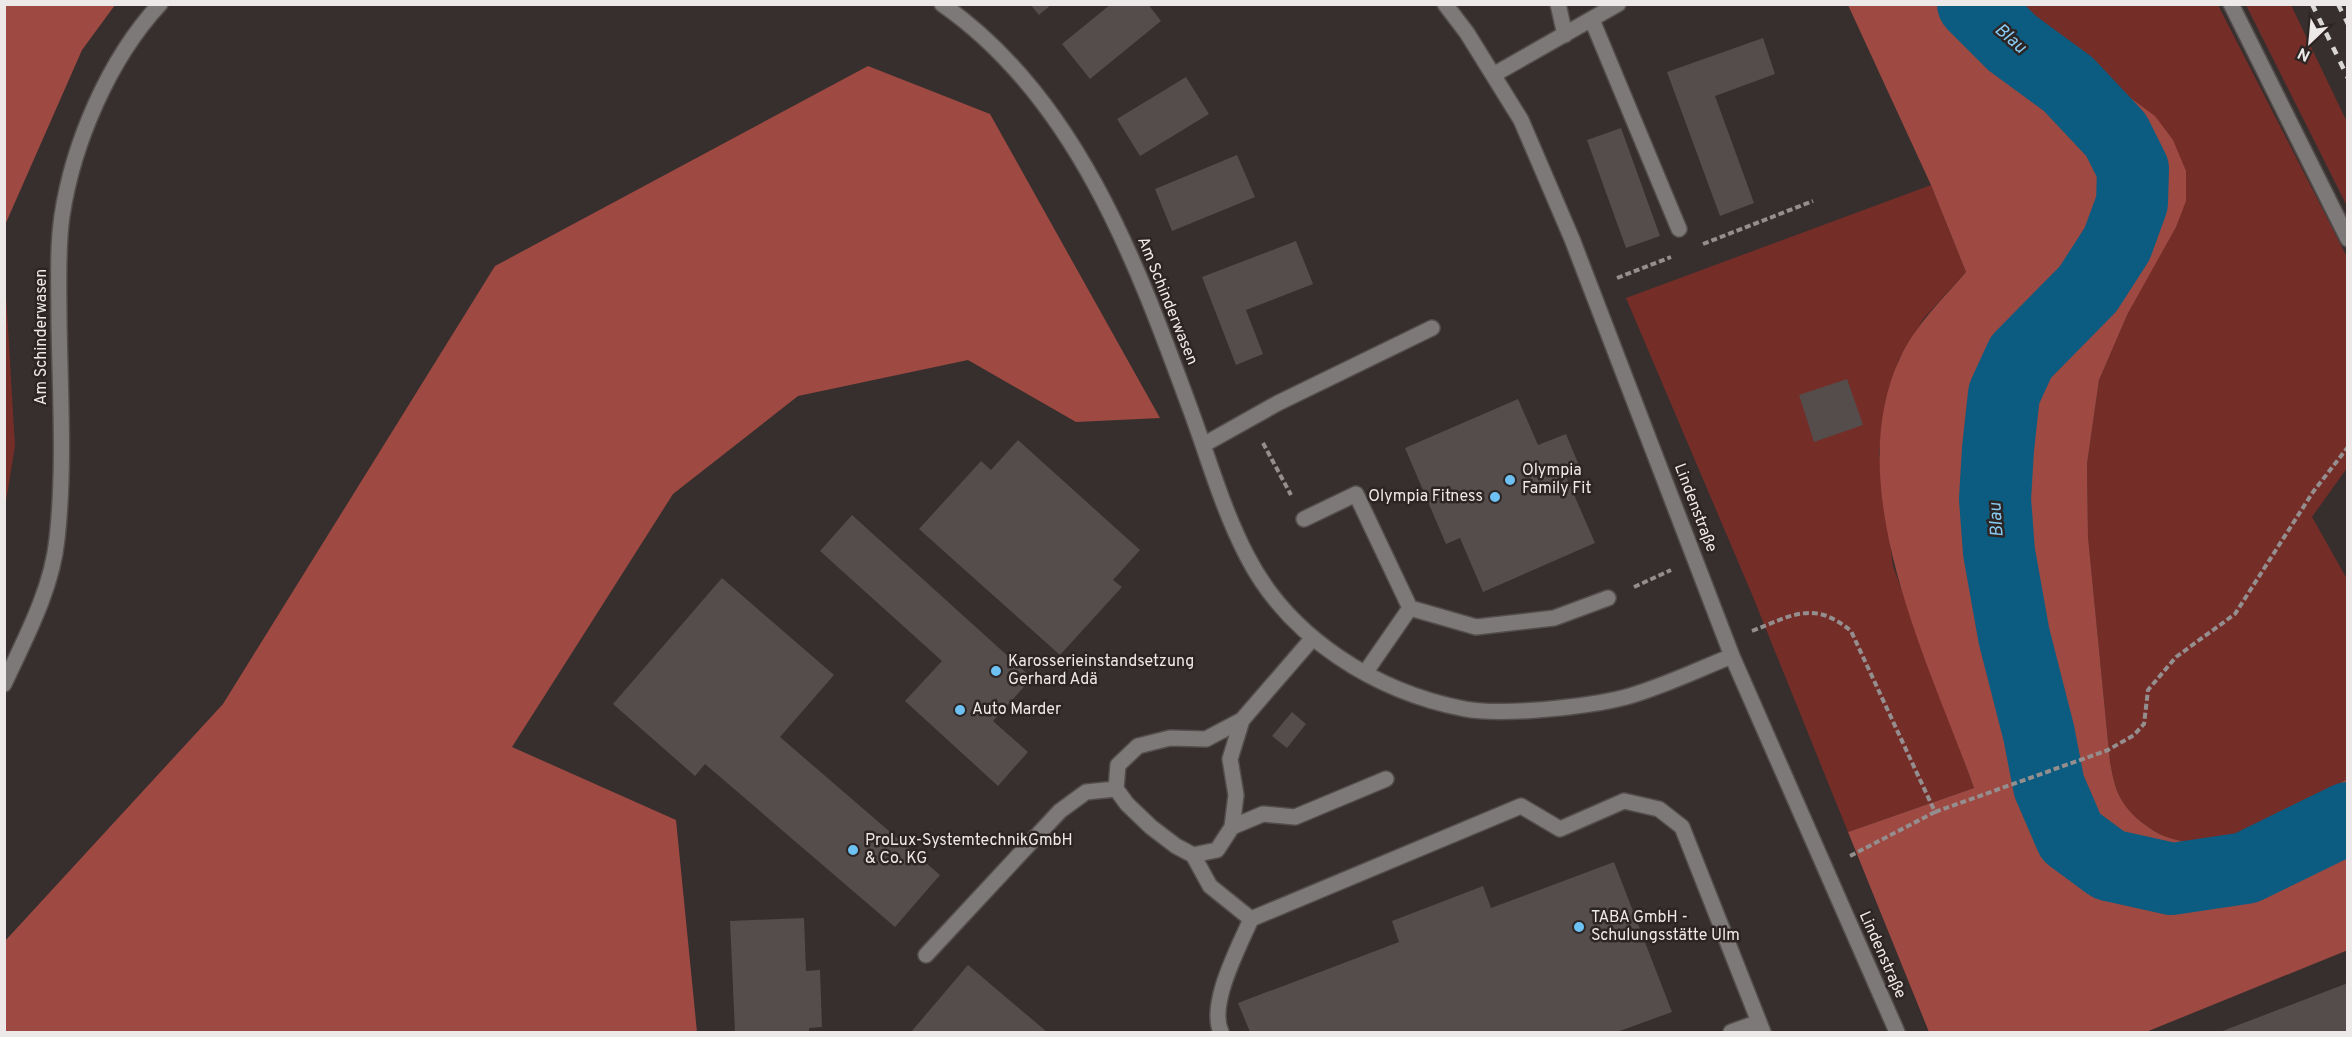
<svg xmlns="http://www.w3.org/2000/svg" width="2352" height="1037" font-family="Overpass,sans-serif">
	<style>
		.green { fill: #752d28 }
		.forest { fill: #9e4942 }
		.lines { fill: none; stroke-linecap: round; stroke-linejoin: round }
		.river { stroke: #0b5c80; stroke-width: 72 }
		.building { fill: #544d4c }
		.minor-casing { stroke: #534d4c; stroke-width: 18 }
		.path { stroke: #948e8e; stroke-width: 4; stroke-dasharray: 6 3; stroke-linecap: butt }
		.minor { stroke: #7d7979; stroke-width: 15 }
		.rail { stroke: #dad5d5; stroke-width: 4.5; stroke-dasharray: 8 8; stroke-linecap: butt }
		.poi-dot { fill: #6dc2f3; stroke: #2c2524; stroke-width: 2 }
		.labels { text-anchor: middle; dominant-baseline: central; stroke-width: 5; stroke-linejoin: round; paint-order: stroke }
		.street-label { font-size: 16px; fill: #eee9e9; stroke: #2c2524 }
		.poi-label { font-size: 16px; fill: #eee9e9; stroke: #2c2524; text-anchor: start }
		.water-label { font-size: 18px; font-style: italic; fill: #88caf1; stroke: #2c2524 }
	</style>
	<rect width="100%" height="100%" fill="#362f2e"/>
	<path class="green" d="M2004 5H2218L2347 257V468L2312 517 2347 579V779C2296 811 2207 870 2148 827 2135 818 2125 808 2118 793 2114 784 2112 772 2110 762L2088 537 2087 464 2099 380 2128 313 2076 60Z
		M2246 5H2291L2347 122V206Z
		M1931 185 1966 272 1924 318 1899 359 1886 400 1879 453 1893 566 1974 788 1848 832 1751 592 1626 298Z
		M4 261 15 446 5 507H4Z"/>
	<path class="forest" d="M5 4 115 5 82 50 5 225Z
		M1848 5H2004L2155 116 2173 140 2186 171V201L2176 227 2128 313 2099 380 2087 464 2088 537 2110 762C2112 772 2114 784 2118 793 2125 808 2135 818 2148 827 2207 870 2296 811 2347 779L2348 950 2146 1032H1929L1848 832 1974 788C1930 664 1839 489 1900 358 1916 324 1942 300 1966 272L1931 185Z
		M868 66 990 114 1160 418 1076 422 968 360 798 396 673 494 512 747 676 820 697 1032H5V941L223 704 495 266Z"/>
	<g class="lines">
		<path class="river" d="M1973 4 2012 43 2068 84 2116 135 2133 169 2132 203 2117 244 2088 289 2021 357 2004 394 1998 449 1995 499 1999 552 2014 636 2039 734 2049 786 2071 837 2109 865 2172 879 2246 868 2348 818"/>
	</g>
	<path class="building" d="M1030 4H1052L1039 15Z
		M1111 4H1148L1161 21 1090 79 1062 44Z
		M1763 38 1775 74 1715 96 1754 203 1720 216 1667 72Z
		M1186 77 1209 114 1140 156 1117 119Z
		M1621 128 1660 236 1626 248 1587 140Z
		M1237 155 1255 197 1172 231 1155 189Z
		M1296 241 1313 284 1246 310 1263 354 1236 365 1202 277Z
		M1847 379 1863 425 1814 442 1799 395Z
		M1518 399 1538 445 1566 434 1580 468 1565 474 1595 543 1483 592 1460 538 1446 544 1405 448Z
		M1018 440 1140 550 1113 580 1122 587 1060 655 919 529 981 461 991 470Z
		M852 515 1032 678 993 721 1028 752 998 786 905 701 942 661 820 551Z
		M722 578 834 675 780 737 940 875 895 927 705 764 695 776 613 704Z
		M1292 712 1306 724 1287 748 1272 736Z
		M1614 862 1672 1012 1617 1032H1250L1238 1003 1399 942 1392 921 1483 886 1491 908Z
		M804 918 806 971 820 970 822 1027 809 1028V1032H735L730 921Z
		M968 965 1047 1032H911Z
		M2348 983V1032H2220Z"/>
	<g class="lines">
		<defs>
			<path id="minor" d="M942 4C1077 98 1137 264 1191 411 1209 460 1223 510 1247 556 1289 638 1376 692 1465 709 1503 716 1587 707 1626 697 1662 687 1697 670 1732 656
				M1445 4 1467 33 1521 120 1572 239 1732 656 1897 1032
				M1558 4 1565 35
				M2231 4 2348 239
				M1592 20 1679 229
				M1493 75 1618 4
				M1203 445 1278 403 1432 328
				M1304 519 1356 494 1410 608 1365 673
				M1410 608 1476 627 1554 618 1608 598
				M4 684C25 639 52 589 57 539 65 467 60 393 59 321 59 287 57 250 62 216 73 143 109 59 160 4
				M1242 720 1230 759 1236 795 1232 827 1217 850 1193 855 1176 846 1151 827 1127 804 1116 789 1118 765 1138 746 1170 738 1206 739 1242 720 1312 639
				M1232 827 1263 814 1295 817 1386 779
				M1193 855 1210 886 1251 919
				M926 955 1060 811 1086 792 1116 789
				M1221 1032C1208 1004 1239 947 1251 919L1521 806 1560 829 1624 801 1659 809 1682 827 1763 1032
				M1731 1032 1759 1022"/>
		</defs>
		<use href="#minor" class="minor-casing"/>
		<path class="path" d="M1703 244 1813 201
			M1617 278 1671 257
			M1263 443 1291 495
			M1634 587 1671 570
			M1752 631C1793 615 1814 600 1851 631L1935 812 1850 856
			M1935 812 2108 750 2134 735 2144 724 2148 690 2176 657 2235 614 2313 492 2348 447"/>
		<use href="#minor" class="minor"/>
		<path class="rail" d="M2312 4 2348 78
			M2338 4 2348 24"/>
	</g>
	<g class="poi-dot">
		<circle cx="1510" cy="480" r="6"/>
		<circle cx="1495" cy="497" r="6"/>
		<circle cx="996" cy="671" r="6"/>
		<circle cx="960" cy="710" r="6"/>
		<circle cx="853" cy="850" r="6"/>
		<circle cx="1579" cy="927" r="6"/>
	</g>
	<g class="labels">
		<g class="street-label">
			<text transform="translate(1167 301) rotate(68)">Am Schinderwasen</text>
			<text transform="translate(42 337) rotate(-90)">Am Schinderwasen</text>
			<text transform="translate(1695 508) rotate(69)">Lindenstraße</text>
			<text transform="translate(1882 955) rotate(66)">Lindenstraße</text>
		</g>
		<g class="poi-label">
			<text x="1522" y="471">Olympia<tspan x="1522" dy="18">Family Fit</tspan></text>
			<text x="1483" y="497" text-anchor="end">Olympia Fitness</text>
			<text x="1008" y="662">Karosserieinstandsetzung<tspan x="1008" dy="18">Gerhard Adä</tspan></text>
			<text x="972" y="710">Auto Marder</text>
			<text x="865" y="841">ProLux-SystemtechnikGmbH<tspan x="865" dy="18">&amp; Co. KG</tspan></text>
			<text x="1591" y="918">TABA GmbH -<tspan x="1591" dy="18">Schulungsstätte Ulm</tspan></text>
		</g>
		<g class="water-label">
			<text transform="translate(2010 39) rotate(41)">Blau</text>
			<text transform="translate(1997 520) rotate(-94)">Blau</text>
		</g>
	</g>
	<rect width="2352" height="1037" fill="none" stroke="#eee9e9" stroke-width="12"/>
	<g transform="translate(2310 42) rotate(206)" stroke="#2c2524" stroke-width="4.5" paint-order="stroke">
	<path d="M0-4.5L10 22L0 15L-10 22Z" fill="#eee9e9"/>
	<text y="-9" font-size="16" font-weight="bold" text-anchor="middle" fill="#eee9e9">N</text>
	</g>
</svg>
